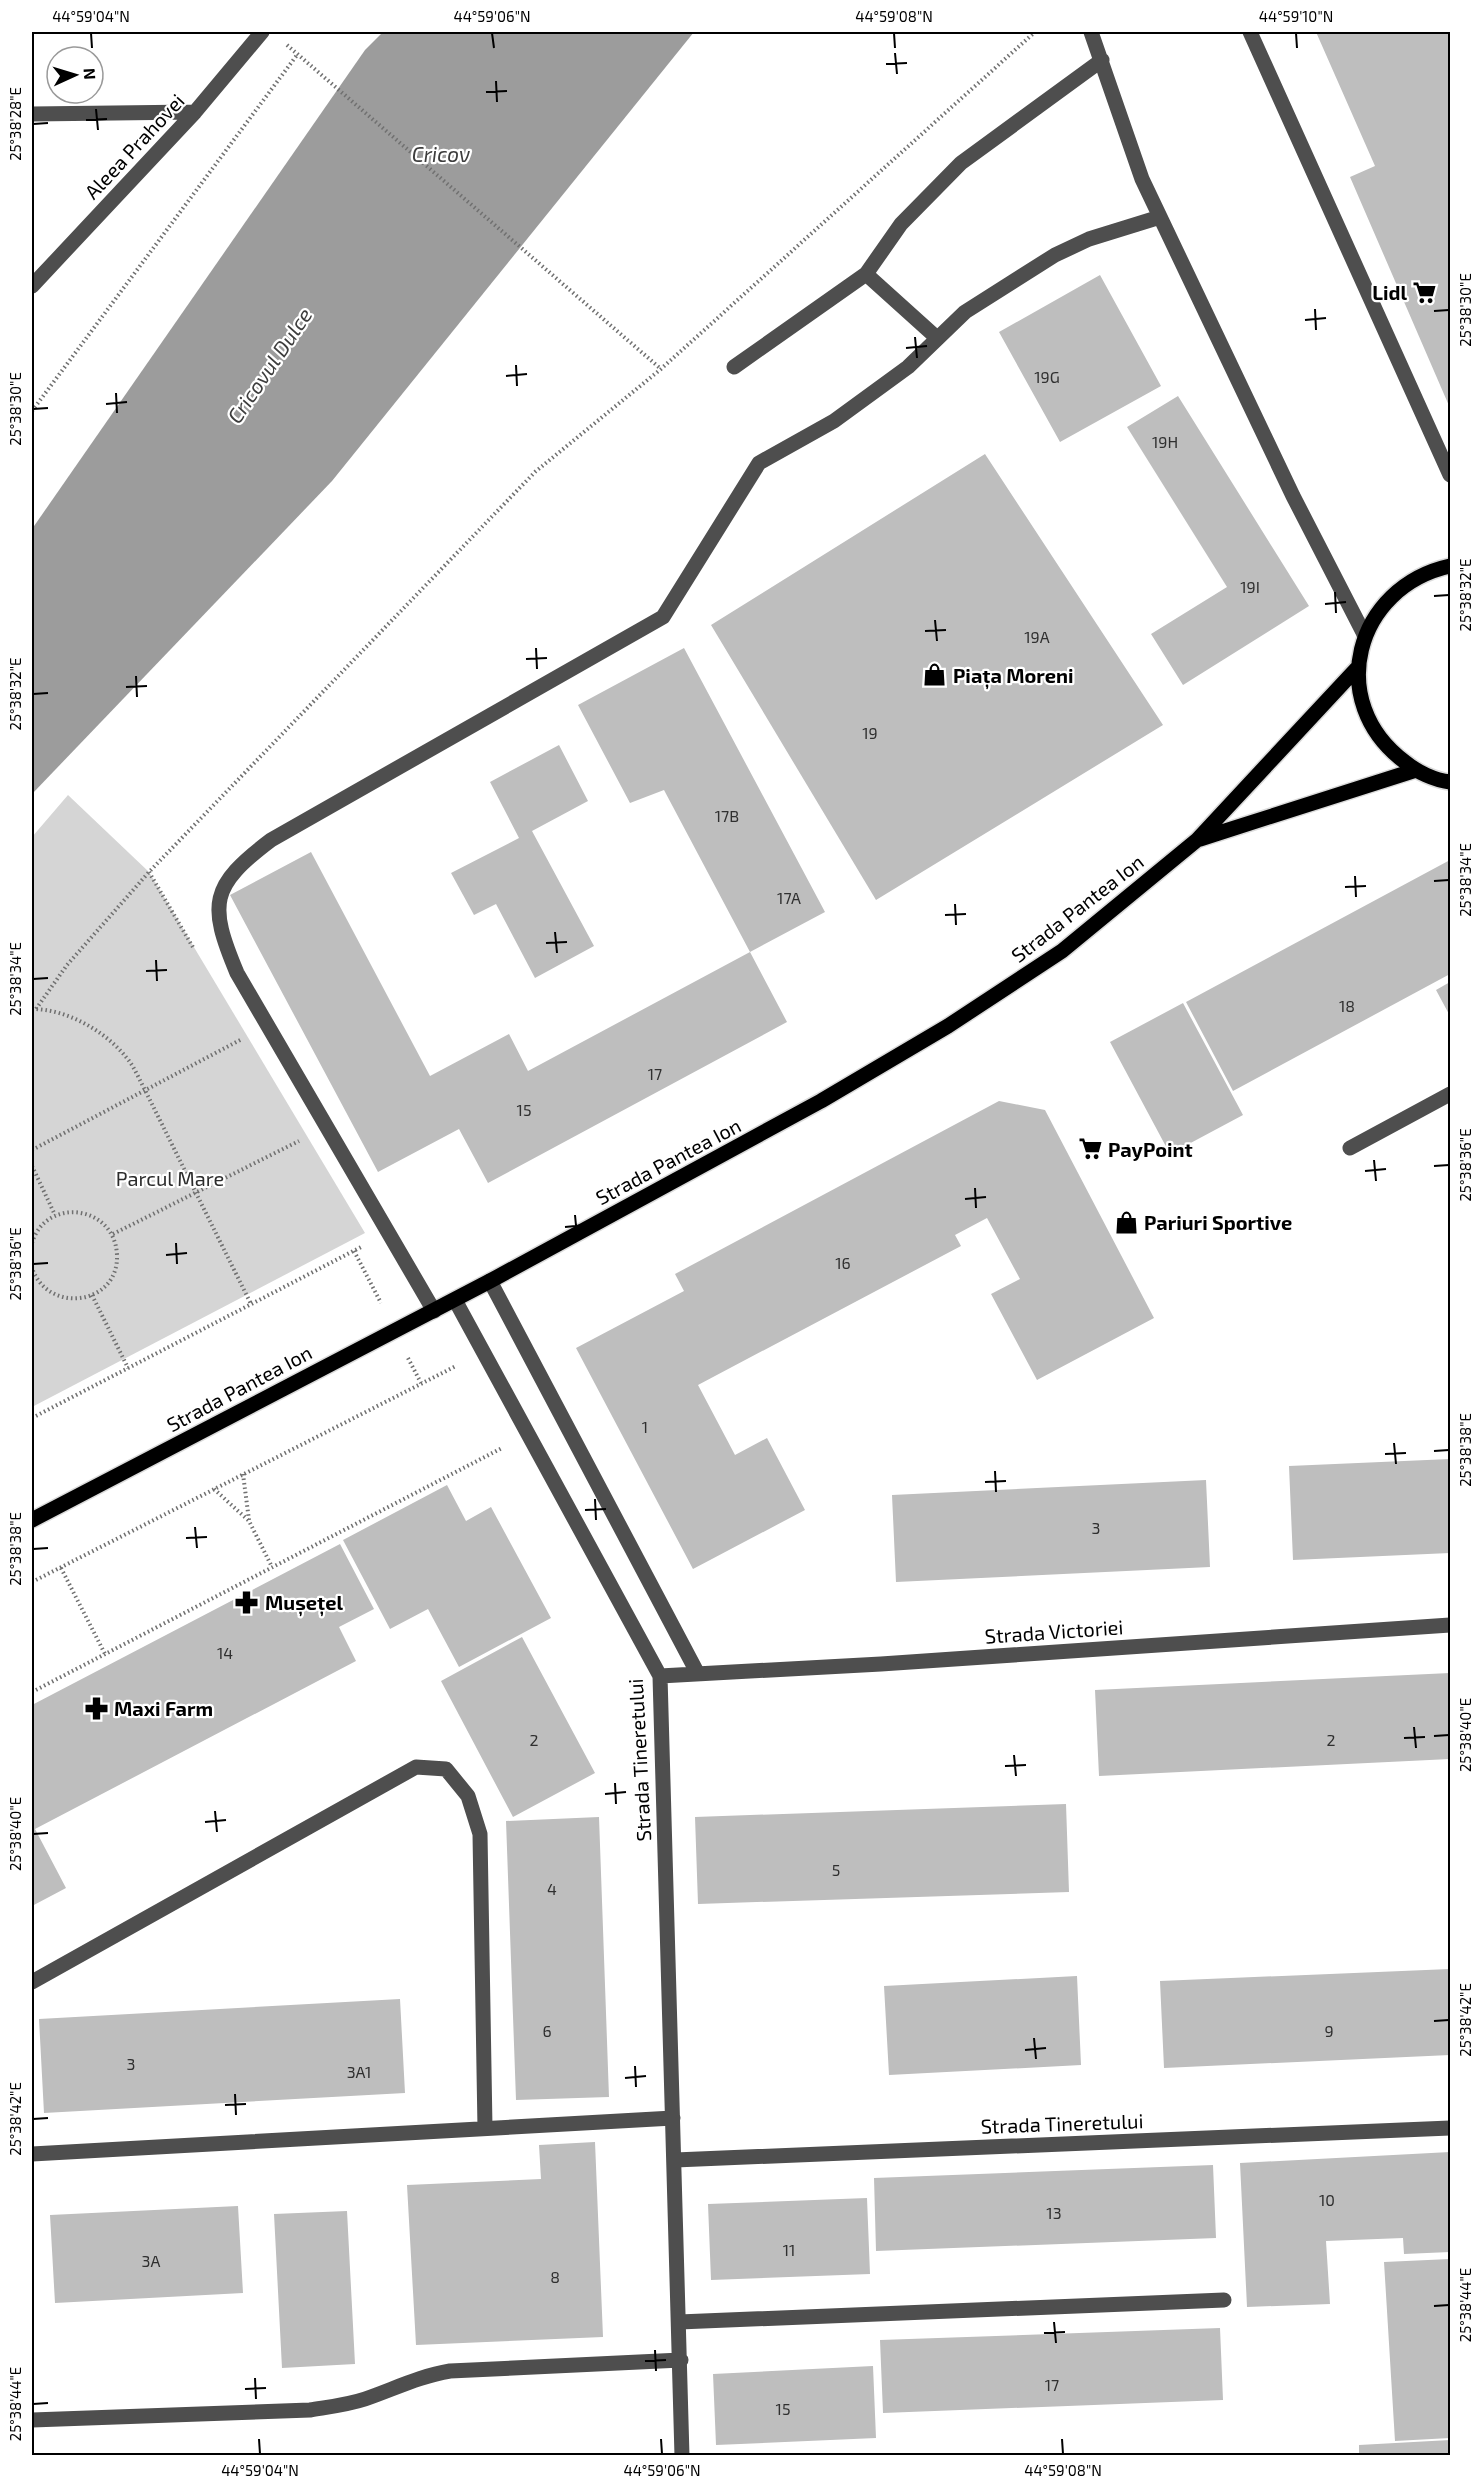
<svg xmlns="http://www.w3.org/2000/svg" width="1482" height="2487" font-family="'Exo 2',sans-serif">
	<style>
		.green { fill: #d5d5d5 }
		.water { fill: #9c9c9c }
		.building { fill: #bebebe }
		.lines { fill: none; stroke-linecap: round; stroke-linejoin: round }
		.major-casing { stroke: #dbdbdb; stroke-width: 18 }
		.path { stroke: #707070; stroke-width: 4; stroke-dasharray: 1.5 3; stroke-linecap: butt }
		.minor { stroke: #4e4e4e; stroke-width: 15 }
		.major { stroke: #000; stroke-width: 15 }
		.ticks { fill: none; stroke: #000; stroke-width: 2 }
		.labels { text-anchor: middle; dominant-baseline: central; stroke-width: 4.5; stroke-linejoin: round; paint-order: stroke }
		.number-label { font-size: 16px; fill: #303030 }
		.street-label { font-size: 20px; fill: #000; stroke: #fff }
		.poi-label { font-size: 20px; font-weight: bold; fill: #000; stroke: #fff; text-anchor: start }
		.park-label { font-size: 20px; fill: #2c2c2c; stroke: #fff }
		.water-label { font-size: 21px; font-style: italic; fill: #3d3d3d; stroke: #fff }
		.neatline { fill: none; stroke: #000; stroke-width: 2 }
		.ticks-label { font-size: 15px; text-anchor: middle; fill: #000 }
	</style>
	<rect width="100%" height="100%" fill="#fff"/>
	<path class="green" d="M68 795 149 872 365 1233 32 1407V837Z"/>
	<path class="water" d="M383 32H694L332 481 32 794V529L365 50Z"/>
	<path class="building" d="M1316 32H1450V408L1350 177 1375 166Z
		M1100 275 1161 386 1060 442 999 332Z
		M1178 396 1309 606 1183 685 1151 634 1227 587 1127 427Z
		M985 454 1163 725 876 900 711 625Z
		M684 648 825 912 750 952 664 790 630 803 578 705Z
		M559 745 588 801 532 831 594 946 535 978 496 904 474 915 451 873 519 838 490 782Z
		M311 852 430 1076 509 1034 528 1071 750 952 787 1022 488 1183 459 1129 378 1172 230 895Z
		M1450 860V974L1233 1091 1186 1002Z
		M1450 982V1016L1436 990Z
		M1183 1003 1243 1115 1170 1154 1110 1042Z
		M999 1101 1045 1110 1154 1318 1037 1380 991 1294 1020 1279 987 1218 955 1235 961 1246 698 1385 735 1455 767 1438 805 1510 693 1569 576 1348 684 1291 675 1274Z
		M1450 1459V1553L1293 1560 1289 1466Z
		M1206 1480 1210 1567 896 1582 892 1495Z
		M447 1485 466 1521 491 1507 551 1618 459 1667 428 1609 390 1629 343 1540Z
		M340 1544 374 1609 339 1627 356 1661 35 1829 66 1888 32 1906V1705Z
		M522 1637 595 1773 513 1817 441 1681Z
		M1450 1673V1759L1099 1776 1095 1690Z
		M1066 1804 1069 1892 698 1904 695 1817Z
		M599 1817 609 2097 516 2100 506 1821Z
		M1450 1969V2055L1164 2068 1160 1981Z
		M1077 1976 1081 2065 889 2075 884 1986Z
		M400 1999 405 2093 44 2113 39 2019Z
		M595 2142 603 2337 416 2345 407 2185 541 2179 539 2145Z
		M1450 2152V2252L1404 2254 1403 2238 1326 2241 1330 2304 1247 2307 1240 2163Z
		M1213 2165 1216 2238 876 2251 874 2178Z
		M867 2198 870 2274 711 2280 708 2204Z
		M238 2206 243 2293 55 2303 50 2215Z
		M347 2211 355 2364 282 2368 274 2214Z
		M1450 2259V2438L1395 2441 1384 2262Z
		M1220 2328 1223 2400 883 2413 880 2340Z
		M873 2366 876 2438 716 2445 713 2374Z
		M1450 2440V2456H1359V2445Z"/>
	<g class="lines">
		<defs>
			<path id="major" d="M1450 566C1355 587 1324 702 1405 762 1417 772 1434 780 1450 782
				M1200 839 1416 770
				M32 1520 490 1281 821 1101 948 1026 1062 951 1197 840 1359 666"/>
		</defs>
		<use href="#major" class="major-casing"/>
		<path class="path" d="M287 45 661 369
			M32 411 297 55
			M149 872 194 949
			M32 1009C66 1009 104 1030 126 1057 134 1066 139 1079 145 1090L251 1304
			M36 1009 67 965 149 872 535 472 661 369 1035 32
			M32 1150 242 1039
			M32 1166 55 1215
			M113 1234 299 1141
			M32 1243C46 1196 115 1205 117 1255 119 1305 48 1315 32 1268
			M354 1251 381 1303
			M92 1295 128 1368
			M408 1358 421 1383
			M32 1418 363 1246
			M243 1474 249 1520
			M214 1489 249 1521 272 1567
			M61 1568 105 1654
			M32 1582 456 1366
			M32 1692 502 1448"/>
		<path class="minor" d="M1091 32 1142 179 1293 496 1365 636
			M1250 32 1450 475
			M32 114 195 112
			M32 286 195 112 262 32
			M937 338 866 274 901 224 961 163 1102 60
			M734 367 866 274
			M1350 1148 1450 1094
			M490 1281 698 1674
			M455 1300 660 1676 682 2456
			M434 1311 237 973C208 904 210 886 271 840L663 617 759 463 834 421 908 367 965 312 1055 255 1089 239 1160 217
			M660 1676 881 1664 1450 1625
			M32 1982 416 1767 446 1769 468 1796 480 1834 485 2128
			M32 2154 673 2118
			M675 2160 1450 2128
			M679 2322 1224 2300
			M32 2420 310 2410C328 2407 347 2405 365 2399 394 2389 420 2376 450 2371L681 2360"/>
		<use href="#major" class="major"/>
	</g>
	<path class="ticks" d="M91 33 92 48M492 33 494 48M894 33 895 48M1296 33 1297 48M895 53 897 74M886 64 907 63M496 81 497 102M486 92 507 91M96 109 98 130M86 120 107 119M33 124 48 123M1315 309 1316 330M1434 311 1449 310M1305 320 1326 318M915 337 917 358M906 348 927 346M516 365 517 386M506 376 527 374M116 393 117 413M106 404 127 402M33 409 48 408M1335 592 1336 613M1434 596 1449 595M1325 604 1346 602M935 620 937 641M925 631 946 630M536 648 537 669M526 659 547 658M136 676 137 697M126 687 147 686M33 694 48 693M1355 876 1356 897M1434 881 1449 880M1345 887 1366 886M955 904 956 925M945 915 966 914M555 932 557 953M546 943 567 942M156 960 157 981M146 971 167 970M33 979 48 978M1374 1160 1376 1181M1434 1166 1449 1165M1365 1171 1386 1169M975 1188 976 1208M965 1199 986 1197M575 1215 577 1236M565 1227 586 1225M176 1243 177 1264M166 1255 187 1253M33 1264 48 1263M1394 1443 1396 1464M1434 1451 1449 1450M1385 1454 1406 1453M995 1471 996 1492M985 1482 1006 1481M595 1499 596 1520M585 1510 606 1509M195 1527 197 1548M186 1538 207 1537M33 1549 48 1548M1414 1727 1416 1748M1434 1736 1449 1735M1404 1738 1425 1737M1014 1755 1016 1776M1005 1766 1026 1765M615 1783 616 1804M605 1794 626 1792M215 1811 217 1832M205 1822 226 1820M33 1834 48 1833M1434 2021 1449 2020M1034 2038 1036 2059M1025 2050 1046 2048M635 2066 636 2087M625 2078 646 2076M235 2094 236 2115M225 2105 246 2104M33 2119 48 2118M1434 2306 1449 2305M1054 2322 1056 2343M1044 2333 1065 2332M655 2350 656 2371M645 2361 666 2360M255 2378 256 2399M245 2389 266 2388M33 2404 48 2403M259 2439 260 2454M661 2439 662 2454M1062 2439 1063 2454"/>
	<defs>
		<symbol id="supermarket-bare" viewBox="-9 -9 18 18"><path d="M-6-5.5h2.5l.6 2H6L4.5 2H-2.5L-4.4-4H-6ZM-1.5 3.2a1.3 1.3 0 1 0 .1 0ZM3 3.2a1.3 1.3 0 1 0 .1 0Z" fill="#000" stroke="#fff" stroke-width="2.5" paint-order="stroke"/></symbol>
		<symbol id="shop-bare" viewBox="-9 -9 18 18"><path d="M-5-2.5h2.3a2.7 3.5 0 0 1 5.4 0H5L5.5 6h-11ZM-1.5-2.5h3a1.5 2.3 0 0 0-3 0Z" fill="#000" stroke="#fff" stroke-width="2.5" paint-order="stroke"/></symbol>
		<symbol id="pharmacy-bare" viewBox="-9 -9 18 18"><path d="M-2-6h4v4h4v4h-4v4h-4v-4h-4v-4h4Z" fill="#000" stroke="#fff" stroke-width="2.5" paint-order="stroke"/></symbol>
	</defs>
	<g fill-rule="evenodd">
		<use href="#supermarket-bare" x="1408" y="276" width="33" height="33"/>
		<use href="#shop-bare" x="918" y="658" width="33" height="33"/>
		<use href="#supermarket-bare" x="1074" y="1132" width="33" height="33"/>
		<use href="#shop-bare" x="1110" y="1206" width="33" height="33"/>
		<use href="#pharmacy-bare" x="230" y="1586" width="33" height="33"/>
		<use href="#pharmacy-bare" x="80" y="1692" width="33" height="33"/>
	</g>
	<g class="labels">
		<g class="number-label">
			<text x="1047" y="376">19G</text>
			<text x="1165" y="441">19H</text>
			<text x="1250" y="586">19I</text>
			<text x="1037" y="636">19A</text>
			<text x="870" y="732">19</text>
			<text x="727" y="815">17B</text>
			<text x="789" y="897">17A</text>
			<text x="1347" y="1005">18</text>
			<text x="655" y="1073">17</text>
			<text x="524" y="1109">15</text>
			<text x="843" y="1262">16</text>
			<text x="645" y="1426">1</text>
			<text x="1096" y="1527">3</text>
			<text x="225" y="1652">14</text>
			<text x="534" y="1739">2</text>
			<text x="1331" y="1739">2</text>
			<text x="836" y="1869">5</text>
			<text x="552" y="1888">4</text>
			<text x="547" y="2030">6</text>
			<text x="1329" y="2030">9</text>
			<text x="131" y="2063">3</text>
			<text x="359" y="2071">3A1</text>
			<text x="1327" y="2199">10</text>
			<text x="1054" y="2212">13</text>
			<text x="789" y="2249">11</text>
			<text x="151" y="2260">3A</text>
			<text x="555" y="2276">8</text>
			<text x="1052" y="2384">17</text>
			<text x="783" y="2408">15</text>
		</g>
		<g class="street-label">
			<text transform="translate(134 146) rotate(-47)">Aleea Prahovei</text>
			<text transform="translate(1077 908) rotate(-38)">Strada Pantea Ion</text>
			<text transform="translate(668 1161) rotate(-28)">Strada Pantea Ion</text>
			<text transform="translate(239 1388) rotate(-28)">Strada Pantea Ion</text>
			<text transform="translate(1054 1631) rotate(-4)">Strada Victoriei</text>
			<text transform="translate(639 1760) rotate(-93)">Strada Tineretului</text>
			<text transform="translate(1062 2123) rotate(-2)">Strada Tineretului</text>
		</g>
		<g class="poi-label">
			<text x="1407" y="292" text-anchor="end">Lidl</text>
			<text x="953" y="675">Piața Moreni</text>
			<text x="1108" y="1149">PayPoint</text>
			<text x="1144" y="1222">Pariuri Sportive</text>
			<text x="265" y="1602">Mușețel</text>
			<text x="114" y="1708">Maxi Farm</text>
		</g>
		<g class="park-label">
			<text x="170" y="1178">Parcul Mare</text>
		</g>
		<g class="water-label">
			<text x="441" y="153">Cricov</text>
			<text transform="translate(269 365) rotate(-56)">Cricovul Dulce</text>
		</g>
	</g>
	<rect width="1482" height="2487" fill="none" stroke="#ffffff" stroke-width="66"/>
	<g transform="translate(75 75) rotate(86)"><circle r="28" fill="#ffffff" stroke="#999999" stroke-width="1.5"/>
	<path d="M0-4.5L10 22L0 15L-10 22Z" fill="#000000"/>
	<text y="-9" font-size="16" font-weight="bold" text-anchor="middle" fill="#000000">N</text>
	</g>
	<rect x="33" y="33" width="1416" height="2421" class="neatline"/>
	<g class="ticks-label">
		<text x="91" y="22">44°59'04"N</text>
		<text x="492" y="22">44°59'06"N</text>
		<text x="894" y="22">44°59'08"N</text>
		<text x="1296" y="22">44°59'10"N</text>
		<text transform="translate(16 124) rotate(-90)" y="5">25°38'28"E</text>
		<text transform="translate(1466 310) rotate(-90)" y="5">25°38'30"E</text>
		<text transform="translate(16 409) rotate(-90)" y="5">25°38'30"E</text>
		<text transform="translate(1466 595) rotate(-90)" y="5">25°38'32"E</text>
		<text transform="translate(16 694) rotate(-90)" y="5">25°38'32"E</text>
		<text transform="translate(1466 880) rotate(-90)" y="5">25°38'34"E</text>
		<text transform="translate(16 979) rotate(-90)" y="5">25°38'34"E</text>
		<text transform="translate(1466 1165) rotate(-90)" y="5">25°38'36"E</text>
		<text transform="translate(16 1264) rotate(-90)" y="5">25°38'36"E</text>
		<text transform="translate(1466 1450) rotate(-90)" y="5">25°38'38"E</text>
		<text transform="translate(16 1549) rotate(-90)" y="5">25°38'38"E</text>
		<text transform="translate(1466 1735) rotate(-90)" y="5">25°38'40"E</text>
		<text transform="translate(16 1834) rotate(-90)" y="5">25°38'40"E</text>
		<text transform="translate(1466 2020) rotate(-90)" y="5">25°38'42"E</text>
		<text transform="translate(16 2119) rotate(-90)" y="5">25°38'42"E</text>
		<text transform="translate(1466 2305) rotate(-90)" y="5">25°38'44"E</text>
		<text transform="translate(16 2404) rotate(-90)" y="5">25°38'44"E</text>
		<text x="260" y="2476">44°59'04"N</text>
		<text x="662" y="2476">44°59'06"N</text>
		<text x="1063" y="2476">44°59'08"N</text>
	</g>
</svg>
